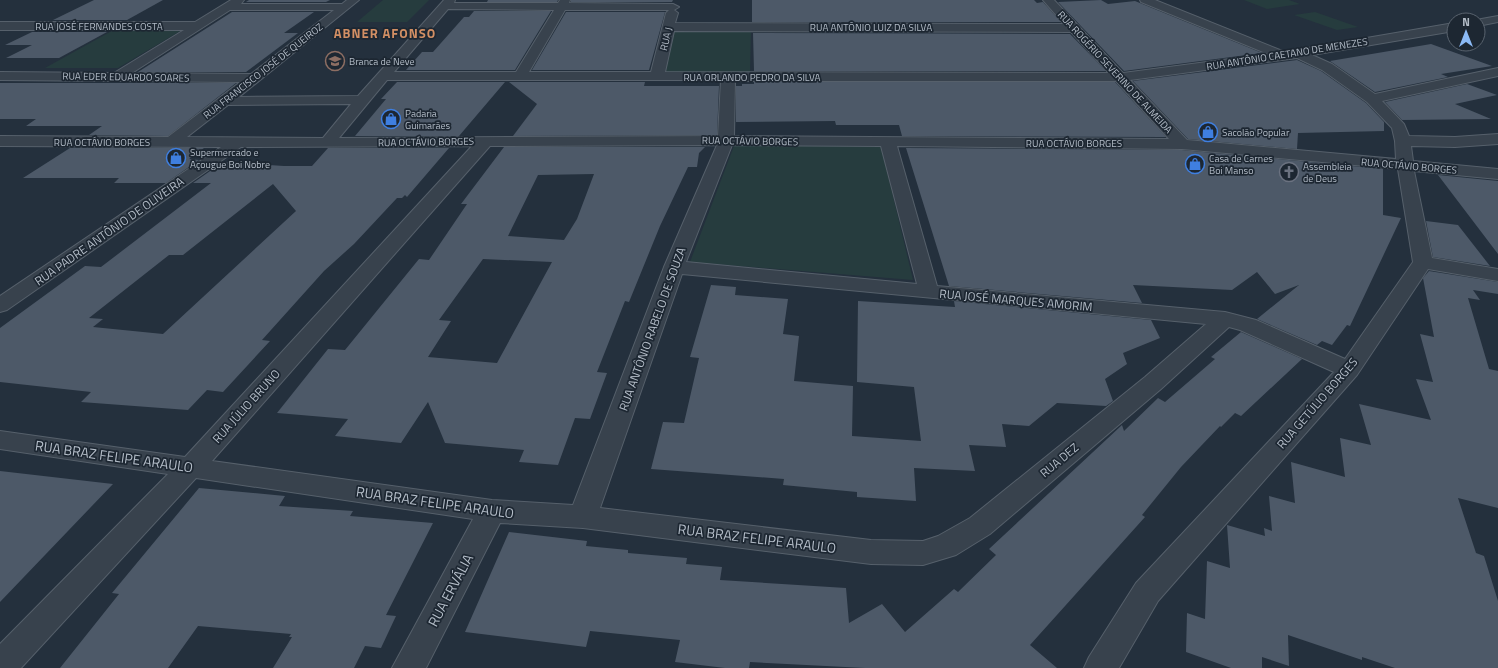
<svg xmlns="http://www.w3.org/2000/svg" width="1498" height="668" font-family="'Titillium Web',sans-serif">
	<style>
		.green { fill: #263c3e }
		.building { fill: #4d5968; fill-rule: evenodd }
		.lines { fill: none; stroke-linecap: round; stroke-linejoin: round }
		.minor-casing { stroke: #56606b; stroke-width: 2 }
		.minor { fill: #38424d; fill-rule: evenodd }
		.labels { text-anchor: middle; dominant-baseline: central; stroke-width: 3.5; stroke-linejoin: round; paint-order: stroke }
		.far-street-label { font-size: 10px; fill: #b4bdc8; stroke: #1d2732 }
		.far-poi-label { font-size: 10px; fill: #b4bdc8; stroke: #1d2732; text-anchor: start }
		.street-label { font-size: 12px; fill: #b4bdc8; stroke: #1d2732 }
		.far-district-label { font-size: 13px; font-weight: bold; letter-spacing: 1px; fill: #d28f64; stroke: #1d2732 }
		.near-street-label { font-size: 14px; fill: #b4bdc8; stroke: #1d2732 }
	</style>
	<rect width="100%" height="100%" fill="#24303d"/>
	<path class="green" d="M383 0H429L407 22H357Z
		M1244 0H1289L1300 4 1267 9Z
		M1315 12 1358 27 1337 30 1294 15Z
		M119 27H187L118 68H45Z
		M672 30H751L750 73 663 72Z
		M734 146H881L913 280 690 262Z"/>
	<path class="building" d="M94 0H163L127 20H53Z
		M249 0H330L326 2H246Z
		M488 0H558L557 2H487Z
		M571 0H673L672 2H571Z
		M752 0H1034L1037 3 1043 2 1061 22H752Z
		M1101 0 1108 4 1135 1 1262 53 1124 71 1058 2Z
		M474 11H551L515 70H406L422 52H433L464 17H469Z
		M232 12H314L284 33H298L246 72H138Z
		M566 12H665L649 70H532Z
		M32 32H107L59 58H6L32 45H5Z
		M753 33 1070 34 1106 71H754Z
		M1431 44 1492 66 1441 74 1448 77 1375 92 1330 61Z
		M1297 60 1321 71 1366 103 1384 122V131L1298 133 1297 149 1188 139 1133 81Z
		M397 82H505L459 136H355L386 99H381Z
		M509 82H645L644 86H719L717 135 513 136 537 104Z
		M754 82H1115L1166 137 902 136 899 125H836L835 121 736 122V86H742V84H754Z
		M0 83H236L168 136 89 135 102 126H26L36 119H0Z
		M1467 84 1497 95 1455 104 1491 119 1402 120 1385 102Z
		M504 147H705L699 153 697 167H688L660 226 629 302 625 301 597 372 607 373 590 419 575 418 558 465 519 462 524 450 445 443 428 402 401 443 335 436 348 419 277 413 328 349 345 350 419 259 429 260 467 204H461ZM594 174 577 219 564 240 508 236 538 175ZM483 259 552 262 497 363 428 357 451 321 439 320Z
		M70 148H204L189 159 199 160 166 183H114L119 178H23Z
		M328 148H449L407 197 405 195 402 198H397L354 244 324 271 262 340 270 341 223 392 207 390 188 410 81 402 91 392 0 382V328L85 266 101 267 211 183H193L223 162 284 166H312ZM273 184 296 211 163 334 93 327 103 319 89 318 169 255H183Z
		M906 148 1182 150 1383 169V215L1401 218 1350 326 1347 325 1332 345 1322 341 1317 345 1257 319 1299 285 1275 294 1257 272 1232 290 1133 285 1142 303 949 286Z
		M1438 175 1498 181V254Z
		M1426 221 1458 225 1490 266 1433 257Z
		M1429 271 1498 282V294L1473 290 1480 300 1468 298 1489 369 1498 371V508L1458 498 1476 553 1484 556 1498 601V668H1395L1362 657V660L1288 635 1289 666 1262 657V668H1231L1186 652 1187 613 1205 619 1207 561 1230 568 1227 525 1265 536 1264 528 1272 531 1269 496 1295 503 1291 462 1345 477 1340 438 1371 445 1359 404 1431 420 1416 379 1433 382 1420 334 1434 337 1423 278Z
		M711 285 736 287 735 295 788 299 783 334 799 336 794 381 853 386 852 436 921 441 914 387 857 382 858 301 955 307 954 301 1151 320 1160 338 1123 353 1127 364 1105 379 1113 401 1106 406 1057 403 1029 426 1002 424 1006 447 969 445 975 471 914 468 916 501 857 497V492L783 485 784 479 651 469 663 422 684 423 699 358 690 357Z
		M1241 332 1302 359 1241 416 1235 413 1221 427 1220 426 1181 467 1142 515 1145 517 1030 645 1057 668H865L750 662 749 668H725L675 662 680 640 590 631 586 647 465 632 509 532 587 541 586 546 628 550V553L687 558 686 564 722 567 720 580 846 588 849 623 882 604 905 632 954 589 958 592 996 555 989 549 1122 425 1124 431 1158 398 1165 402 1215 359 1211 357Z
		M0 471 113 484 0 602Z
		M199 488 285 496 279 506 353 511 350 516 433 523 386 615 396 616 381 648 365 646 354 668H273L292 637H289L291 634 198 626 168 668H60L119 594 112 593Z"/>
	<g class="lines">
		<defs>
			<path id="minor" d="M231 0H244L241 4H342L347 0H359L239 97 358 96 444 0H455L454 3H558L560 0H570L569 3 673 4 679 7 674 10 678 13 675 23 1064 24 1043 0H1054L1123 73 1268 54 1141 2 1140 0H1155L1285 52 1454 23V31L1312 55 1332 64 1375 94 1498 68V76L1382 101 1404 124 1409 136 1455 137 1498 134V144L1455 147 1411 146 1413 161 1498 169V179L1414 171 1432 258 1498 269V281L1428 269 1357 375 1158 601 1119 668H1084L1089 657 1136 583 1334 372 1240 330 1229 327 1161 389 990 534 956 555 923 565 871 564 583 528 500 523 426 668H392L473 519 196 478 21 668H0V644L168 474 0 449V431L185 457 472 146 241 147 7 310 0 312V296L221 147 0 146V136L168 137 240 82 0 80V72L114 73 184 30H0V22H195ZM448 9 554 10 516 72H394ZM230 10H334L251 74 132 73ZM565 10H669L666 13 651 72H529ZM674 31 1071 32 1109 73 665 72ZM1297 58 1322 70 1367 102 1392 128 1395 141 1396 159 1187 140 1130 80ZM387 80H721L718 136 339 138ZM735 81H1116L1169 139 734 136ZM351 104 323 138 187 137 228 105ZM717 145 664 267 573 505 492 500 212 461 490 146ZM732 145 881 146 917 284 686 262ZM897 146 1182 149 1398 169 1413 262 1345 359 1256 320 1225 312 937 286ZM682 274 1206 324 1145 377 970 518 938 536 923 541 871 540 600 508Z
				M1498 16V22L1478 26V20H1476Z"/>
		</defs>
		<use href="#minor" class="minor-casing"/>
		<use href="#minor" class="minor"/>
	</g>
	<defs>
		<symbol id="school-ring" viewBox="-11 -11 22 22"><circle r="9.5" fill="#1d2732" stroke="#8d6e63" stroke-width="1.5"/><path d="M0-5L7-2L0 1L-7-2ZM-4 1L0 2.5L4 1V4Q0 6-4 4Z" fill="#8d6e63"/></symbol>
		<symbol id="shop-ring" viewBox="-11 -11 22 22"><circle r="9.5" fill="#1d2732" stroke="#3f7fe0" stroke-width="1.5"/><path d="M-5-2.5h2.3a2.7 3.5 0 0 1 5.4 0H5L5.5 6h-11ZM-1.5-2.5h3a1.5 2.3 0 0 0-3 0Z" fill="#3f7fe0"/></symbol>
		<symbol id="church-ring" viewBox="-11 -11 22 22"><circle r="9.5" fill="#1d2732" stroke="#6b7280" stroke-width="1.5"/><path d="M-1.2-6h2.4v3.5h3.3v2.4h-3.3V6h-2.4V-.1h-3.3v-2.4h3.3Z" fill="#6b7280"/></symbol>
	</defs>
	<g fill-rule="evenodd">
		<use href="#school-ring" x="324" y="50" width="22" height="22"/>
		<use href="#shop-ring" x="380" y="108" width="22" height="22"/>
		<use href="#shop-ring" x="1197" y="121" width="22" height="22"/>
		<use href="#shop-ring" x="165" y="147" width="22" height="22"/>
		<use href="#shop-ring" x="1184" y="153" width="22" height="22"/>
		<use href="#church-ring" x="1278" y="161" width="22" height="22"/>
	</g>
	<g class="labels">
		<g class="far-street-label">
			<text x="99" y="26">RUA JOSÉ FERNANDES COSTA</text>
			<text x="871" y="27">RUA ANTÔNIO LUIZ DA SILVA</text>
			<text transform="translate(666 39) rotate(-77)">RUA J</text>
			<text transform="translate(1287 54) rotate(-9)">RUA ANTÔNIO CAETANO DE MENEZES</text>
			<text transform="translate(263 71) rotate(-38)">RUA FRANCISCO JOSÉ DE QUEIROZ</text>
			<text transform="translate(1115 72) rotate(47)">RUA ROGÉRIO SEVERINO DE ALMEIDA</text>
			<text transform="translate(126 77) rotate(1)">RUA EDER EDUARDO SOARES</text>
			<text x="752" y="77">RUA ORLANDO PEDRO DA SILVA</text>
			<text transform="translate(750 141) rotate(1)">RUA OCTÁVIO BORGES</text>
			<text x="102" y="142">RUA OCTÁVIO BORGES</text>
			<text transform="translate(426 142) rotate(-1)">RUA OCTÁVIO BORGES</text>
			<text x="1074" y="143">RUA OCTÁVIO BORGES</text>
			<text transform="translate(1409 166) rotate(5)">RUA OCTÁVIO BORGES</text>
		</g>
		<g class="far-poi-label">
			<text x="349" y="61">Branca de Neve</text>
			<text x="405" y="113">Padaria<tspan x="405" dy="12">Guimarães</tspan></text>
			<text x="1222" y="132">Sacolão Popular</text>
			<text x="190" y="152">Supermercado e<tspan x="190" dy="12">Açougue Boi Nobre</tspan></text>
			<text x="1209" y="158">Casa de Carnes<tspan x="1209" dy="12">Boi Manso</tspan></text>
			<text x="1303" y="166">Assembleia<tspan x="1303" dy="12">de Deus</tspan></text>
		</g>
		<g class="street-label">
			<text transform="translate(109 231) rotate(-35)">RUA PADRE ANTÔNIO DE OLIVEIRA</text>
			<text transform="translate(1016 300) rotate(5)">RUA JOSÉ MARQUES AMORIM</text>
			<text transform="translate(652 329) rotate(-70)">RUA ANTÔNIO RABELO DE SOUZA</text>
			<text transform="translate(1317 403) rotate(-49)">RUA GETÚLIO BORGES</text>
			<text transform="translate(246 406) rotate(-48)">RUA JÚLIO BRUNO</text>
			<text transform="translate(1059 460) rotate(-40)">RUA DEZ</text>
		</g>
		<g class="far-district-label">
			<text x="385" y="33">ABNER AFONSO</text>
		</g>
		<g class="near-street-label">
			<text transform="translate(114 456) rotate(8)">RUA BRAZ FELIPE ARAULO</text>
			<text transform="translate(435 502) rotate(8)">RUA BRAZ FELIPE ARAULO</text>
			<text transform="translate(757 538) rotate(7)">RUA BRAZ FELIPE ARAULO</text>
			<text transform="translate(450 590) rotate(-62)">RUA ERVÁLIA</text>
		</g>
	</g>
	<g transform="translate(1466 32)"><circle r="19" fill="#1d2732" stroke="#59636e"/>
	<path d="M0-3L7 15L0 10L-7 15Z" fill="#8bbaf6"/>
	<text y="-6" font-size="11" font-weight="bold" text-anchor="middle" fill="#b4bdc8">N</text>
	</g>
</svg>
